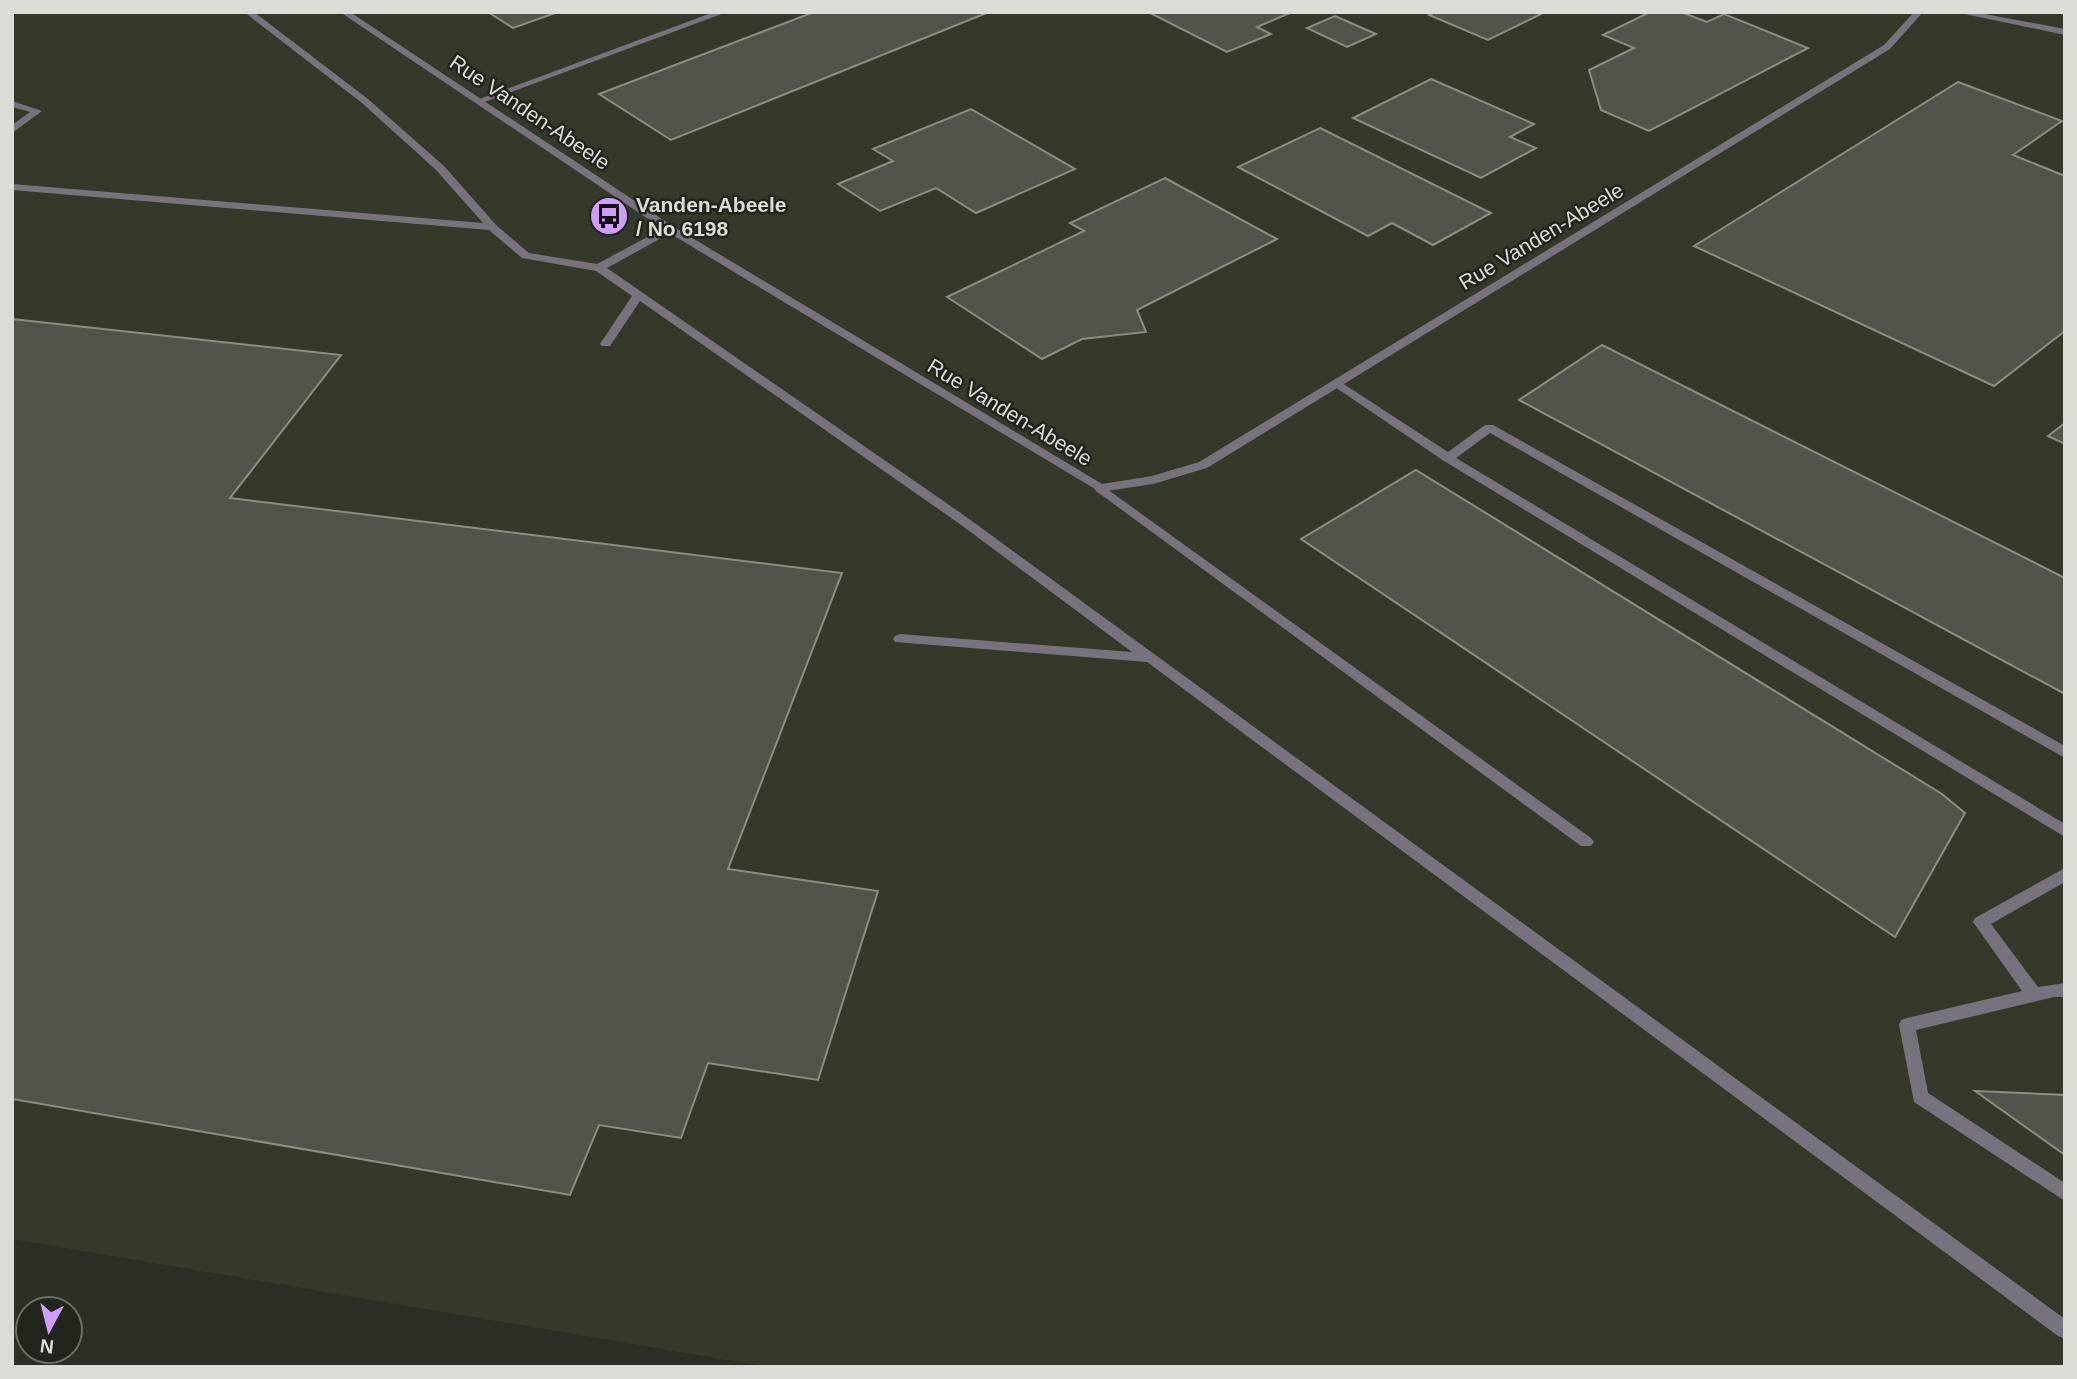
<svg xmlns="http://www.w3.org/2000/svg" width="2077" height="1379" font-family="Helvetica,sans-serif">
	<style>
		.built { fill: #34392a }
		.building { fill: #50544a; stroke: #8a8e82; stroke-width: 2 }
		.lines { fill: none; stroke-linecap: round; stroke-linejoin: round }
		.service { fill: #77727d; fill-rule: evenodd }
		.minor { fill: #77727d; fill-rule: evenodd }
		.tertiary { fill: #77727d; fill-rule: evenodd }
		.labels { text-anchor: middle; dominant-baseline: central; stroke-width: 5; stroke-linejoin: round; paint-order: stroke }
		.far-street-label { font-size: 21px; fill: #dadcd6; stroke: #22251c }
		.far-poi-label { font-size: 21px; font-weight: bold; fill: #dadcd6; stroke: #22251c; text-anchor: start }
	</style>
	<rect width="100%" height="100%" fill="#2b2f25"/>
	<path class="built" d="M12 12H2065V1367H769L12 1239Z"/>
	<path class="building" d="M488 12H558L513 28Z
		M814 12H989L671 140 599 94Z
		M1153 12H1292L1257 27 1271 34 1227 52 1150 13Z
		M1435 12H1545L1488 40 1429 15Z
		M1650 12H1681L1707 22 1724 14 1808 48 1649 131 1601 110 1589 70 1634 48 1603 35Z
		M1335 16 1376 34 1347 47 1307 28Z
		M1431 79 1534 124 1510 137 1536 148 1481 178 1353 118Z
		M1958 82 2062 121 2013 155 2065 176V331L1994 386 1694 246Z
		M971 109 1075 169 976 213 936 188 880 211 838 184 893 161 873 149Z
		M1320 128 1491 213 1433 245 1392 223 1368 236 1238 167Z
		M1165 178 1277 239 1137 310 1146 332 1082 339 1042 359 947 297 1084 231 1070 223Z
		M12 319 341 355 230 498 842 573 728 869 878 891 818 1080 708 1063 681 1138 599 1125 570 1195 12 1099Z
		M1602 345 2065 578V694L1519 400Z
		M2065 423V444L2048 436Z
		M1416 470 1942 794 1965 813 1895 937 1301 539Z
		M1975 1091 2065 1095V1155Z"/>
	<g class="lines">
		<path class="service" d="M244 12H254L368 99 444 166 496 225 529 253 597 264 666 227H674V231L607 268 965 516 2065 1319V1339L2058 1336 1147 662 895 642 893 639 895 636 900 634 1132 652 957 522 640 301 610 346H602L600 344 632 296 596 271 522 258 489 230 12 190V184L483 223 436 170 362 103Z
			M714 12H727L482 103 474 101Z
			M12 101 42 111 12 133V125L30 112 12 107Z
			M1336 379 1448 452 1485 425H1493L2065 746V758L1490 433 1456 458 2065 824V837L1444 461 1332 385 1330 383Z
			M1100 484 1591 838 1594 842 1591 846H1581L1096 491 1094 488 1096 485Z
			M2065 868V882L1991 924 2038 987 2065 983V997H2054L1916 1030 1928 1093 2065 1183V1201L1914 1102 1899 1025 1901 1020 1907 1018 2022 991 1973 922 1975 918Z"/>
		<path class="minor" d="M340 12H350L674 227 1102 484 1152 476 1199 462 1884 45 1914 12H1923L1890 49 1207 468 1153 484 1100 492 666 231Z"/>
		<path class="tertiary" d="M1955 12H1974L2065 29V35Z"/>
	</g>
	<defs>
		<symbol id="bus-disc" viewBox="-11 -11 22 22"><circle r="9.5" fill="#d09dff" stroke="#22251c"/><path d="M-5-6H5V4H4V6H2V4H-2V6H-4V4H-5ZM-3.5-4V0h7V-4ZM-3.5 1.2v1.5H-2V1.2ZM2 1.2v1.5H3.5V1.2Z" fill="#111"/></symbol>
	</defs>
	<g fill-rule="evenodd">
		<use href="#bus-disc" x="587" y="194" width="44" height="44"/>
	</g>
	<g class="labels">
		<g class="far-street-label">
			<text transform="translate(530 112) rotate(34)">Rue Vanden-Abeele</text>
			<text transform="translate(1541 236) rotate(-31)">Rue Vanden-Abeele</text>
			<text transform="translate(1010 412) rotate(31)">Rue Vanden-Abeele</text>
		</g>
		<g class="far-poi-label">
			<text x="636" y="204">Vanden-Abeele<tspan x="636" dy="24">/ No 6198</tspan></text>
		</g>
	</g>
	<rect width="2077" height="1379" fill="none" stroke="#dadcd6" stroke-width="28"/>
	<g transform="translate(49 1330) rotate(187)"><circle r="33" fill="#22251c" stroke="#6c6e66" stroke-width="2"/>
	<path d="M0-5L12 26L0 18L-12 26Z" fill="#d09dff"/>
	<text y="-10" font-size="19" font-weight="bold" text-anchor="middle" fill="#dadcd6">N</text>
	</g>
</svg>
